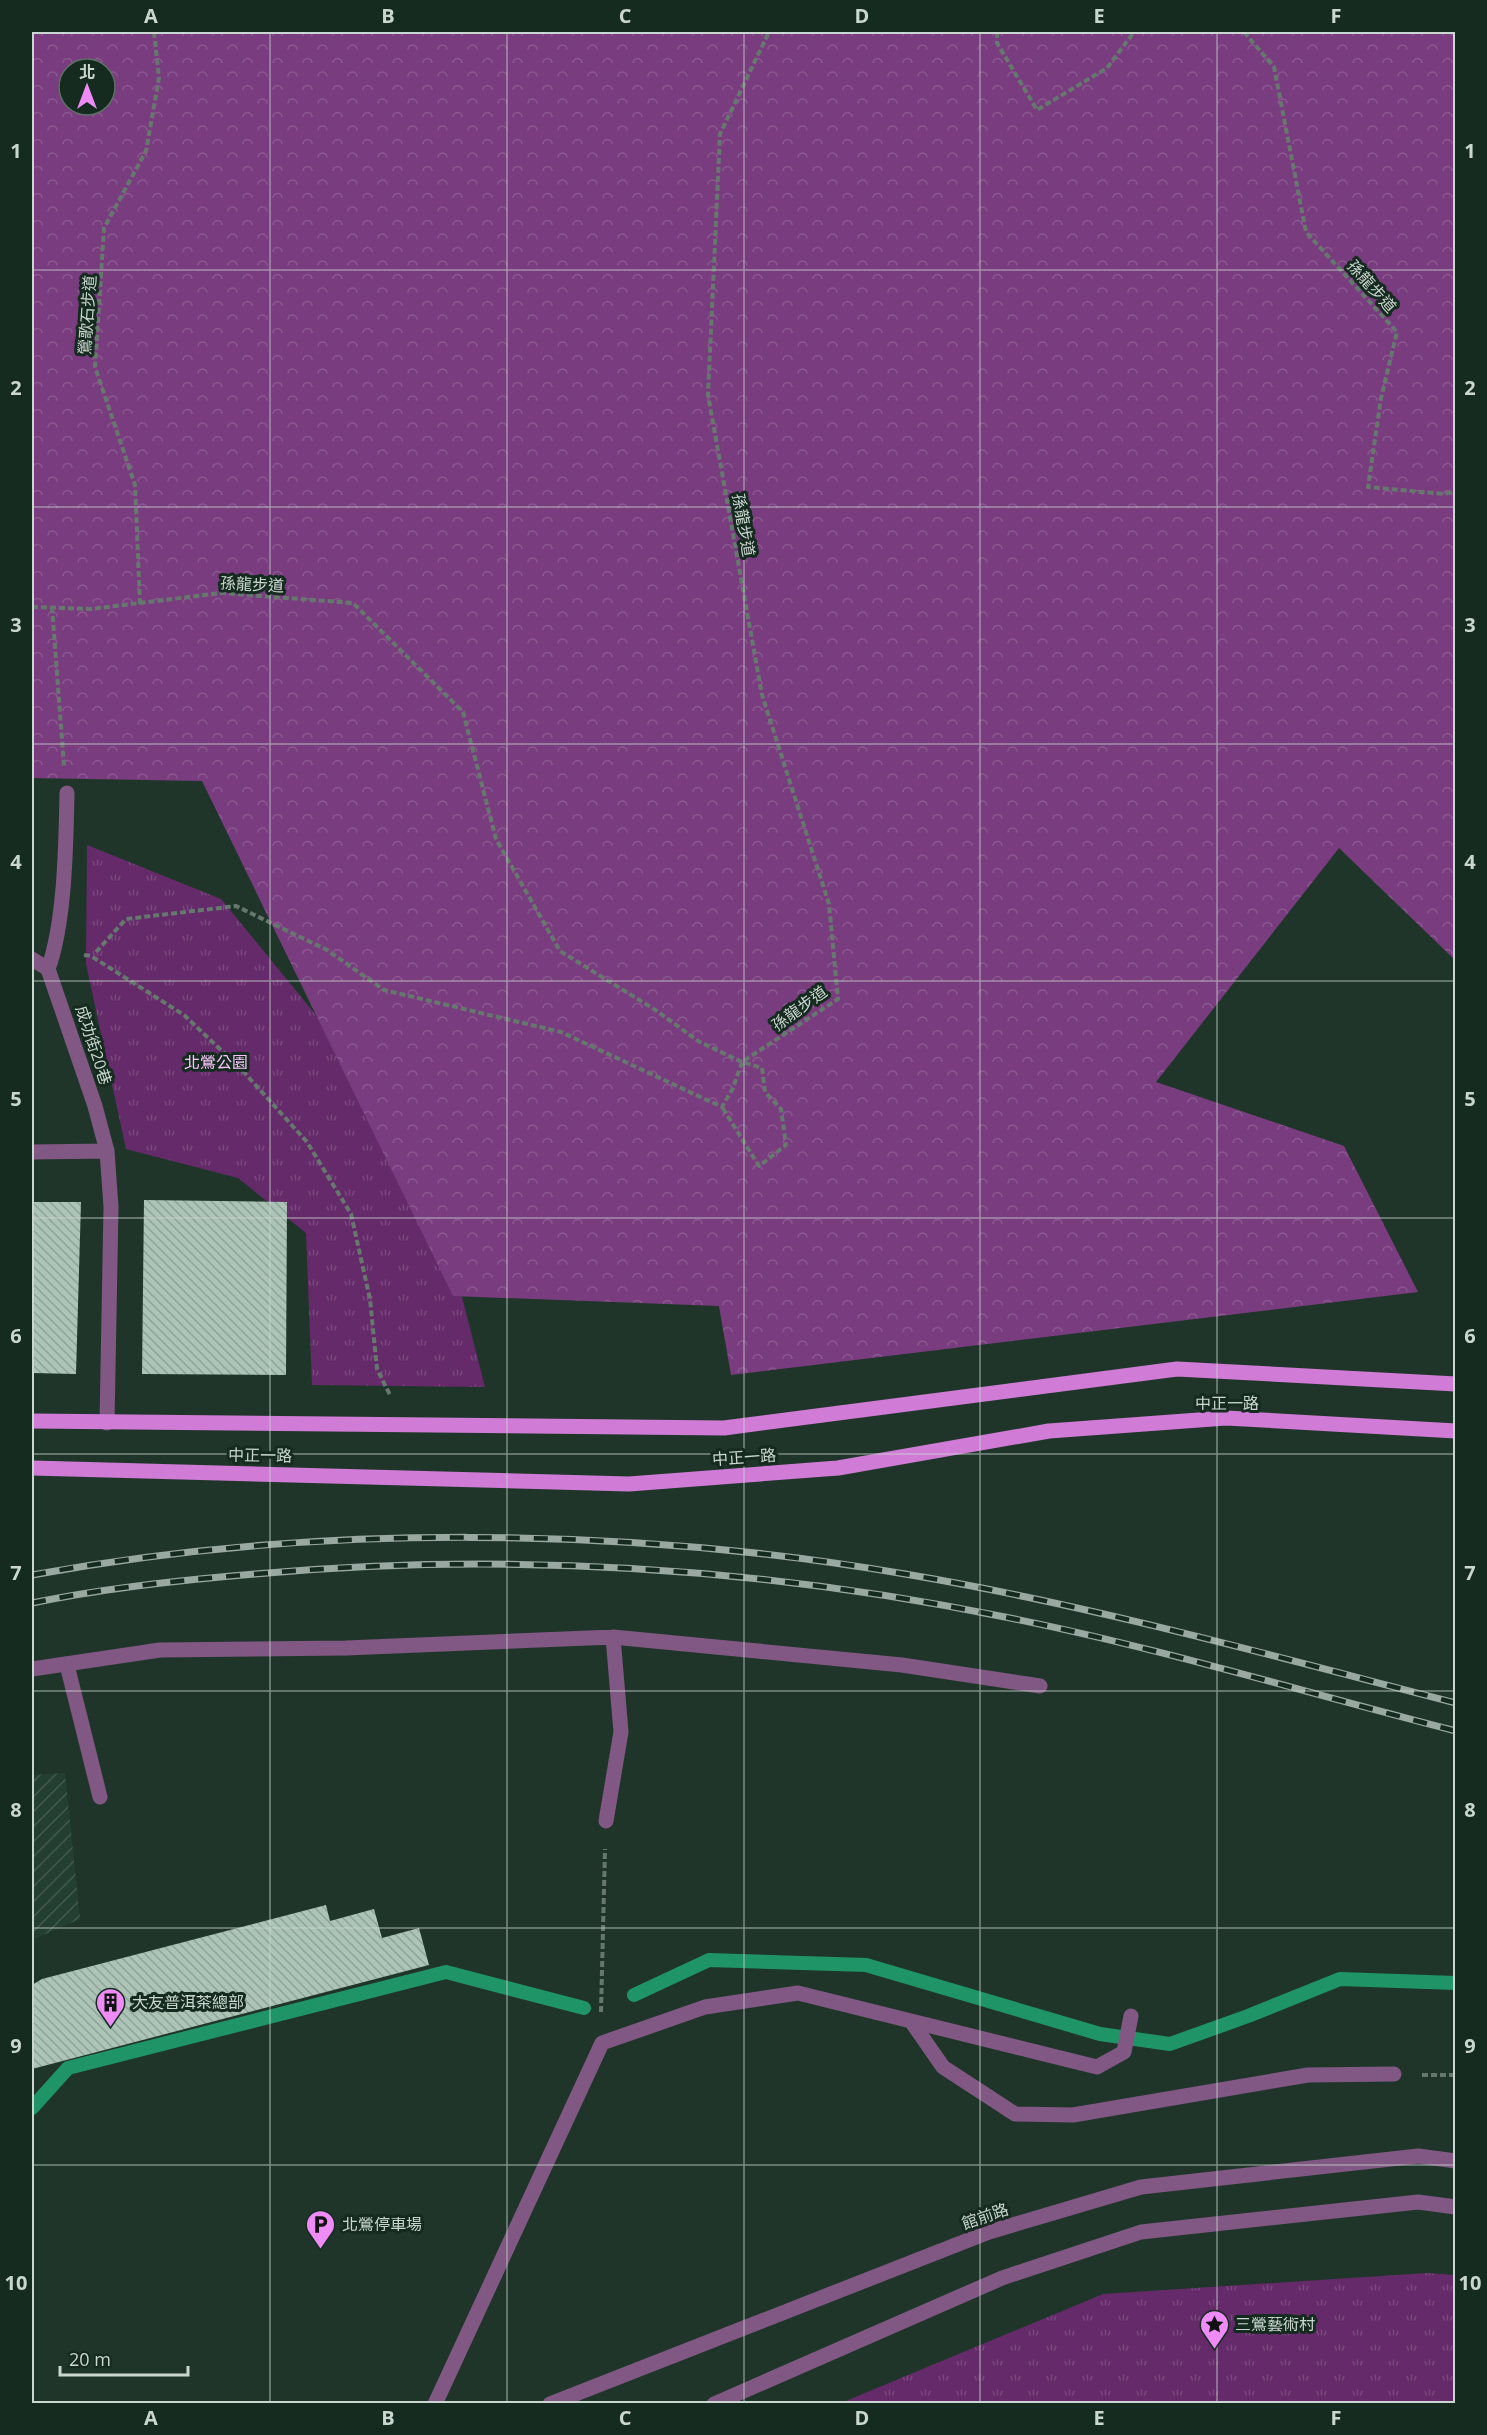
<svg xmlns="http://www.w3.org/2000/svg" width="1487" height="2435" font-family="'Open Sans','Noto Sans TC',sans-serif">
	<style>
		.industrial { fill: url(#industrial-furrows) }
		.grass { fill: url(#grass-tufts) }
		.forest { fill: url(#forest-crowns); fill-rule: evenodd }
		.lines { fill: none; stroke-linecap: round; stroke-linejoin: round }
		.stream { stroke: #1f9567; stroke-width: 14 }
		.building { fill: url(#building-back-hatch) }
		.path { stroke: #66786e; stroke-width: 4; stroke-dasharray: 6 3; stroke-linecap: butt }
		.minor { stroke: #805883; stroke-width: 15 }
		.major { stroke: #d07cd6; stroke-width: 15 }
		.rail-casing { stroke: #99a8a0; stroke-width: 7 }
		.rail { stroke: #162b20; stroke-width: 4.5; stroke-dasharray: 14; stroke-linecap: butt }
		.grid { fill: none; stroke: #cad7d0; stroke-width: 1.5; stroke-opacity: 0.55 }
		.labels { text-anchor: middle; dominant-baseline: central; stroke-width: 6; stroke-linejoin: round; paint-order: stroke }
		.street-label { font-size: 16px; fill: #cad7d0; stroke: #162b20 }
		.park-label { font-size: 16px; fill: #f8c4fb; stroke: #162b20 }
		.poi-label { font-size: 16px; fill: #cad7d0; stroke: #162b20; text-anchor: start }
		.neatline { fill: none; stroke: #cad7d0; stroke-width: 2 }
		.grid-label { font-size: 20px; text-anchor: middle; font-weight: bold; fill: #cad7d0 }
	</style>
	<defs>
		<pattern id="industrial-furrows" width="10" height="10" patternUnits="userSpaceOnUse" patternTransform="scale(1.5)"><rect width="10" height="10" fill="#223f31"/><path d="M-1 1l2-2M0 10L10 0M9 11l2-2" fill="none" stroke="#415a4e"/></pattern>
		<pattern id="grass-tufts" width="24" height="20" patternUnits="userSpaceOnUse" patternTransform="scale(1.5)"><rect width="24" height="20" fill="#642a69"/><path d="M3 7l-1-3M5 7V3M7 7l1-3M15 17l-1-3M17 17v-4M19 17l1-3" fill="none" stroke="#79487d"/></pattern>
		<pattern id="forest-crowns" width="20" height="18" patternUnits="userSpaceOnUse" patternTransform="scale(1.5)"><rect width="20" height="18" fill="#793d7f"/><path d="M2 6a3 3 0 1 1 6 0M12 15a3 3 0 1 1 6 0" fill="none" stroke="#8b5890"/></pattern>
		<pattern id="building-back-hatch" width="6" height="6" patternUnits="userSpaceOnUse" patternTransform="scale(1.5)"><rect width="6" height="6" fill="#abc4b6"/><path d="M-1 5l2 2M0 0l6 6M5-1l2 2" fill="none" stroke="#90a398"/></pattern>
	</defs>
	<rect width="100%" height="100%" fill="#20352a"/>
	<path class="industrial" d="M65 1773 80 1919 32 1940V1775Z"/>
	<path class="grass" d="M87 845 221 899 392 1108 449 1246 485 1387 312 1385 306 1233 238 1178 126 1149 86 964Z
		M1427 2273 1455 2275V2403H841L1103 2294Z"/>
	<path class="forest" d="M32 32H1455V960L1339 848 1156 1082 1344 1146 1418 1292 731 1375 719 1306 453 1296 202 781 32 778ZM69 69H105V105H69Z"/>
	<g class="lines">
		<path class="stream" d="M634 1995 709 1960 866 1965 1100 2034 1170 2044 1248 2016 1340 1979 1456 1983
			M32 2108 68 2068 446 1972 584 2008"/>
	</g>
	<path class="building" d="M144 1200 287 1202 286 1375 142 1374Z
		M32 1202H81L76 1374 32 1373Z
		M326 1905 330 1921 374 1909 382 1938 419 1928 429 1965 32 2069V1985L42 1979Z"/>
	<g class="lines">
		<path class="path" d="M997 32V43L1037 110 1107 68 1134 32
			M1244 32 1274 67 1306 232 1397 332 1381 398 1368 487 1444 494 1456 491
			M140 604 135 485 95 367 104 228 146 151 159 78 154 32
			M32 607 91 609 221 593 353 603 463 712 496 839 560 951 657 1011 698 1041 742 1062 838 999 829 904 762 695 708 395 720 134 769 32
			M52 607 64 766
			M96 952 126 919 236 906 327 950 384 990 561 1032 722 1107 733 1088 742 1062 762 1068 765 1092 781 1109 786 1145 759 1166 722 1107
			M84 955 91 956 184 1015 242 1070 307 1142 351 1214 370 1299 377 1369 390 1395
			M601 2012 605 1849
			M1422 2075H1456"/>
		<path class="minor" d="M32 959 48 969 95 1106 107 1151 111 1207 107 1423
			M48 969C65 923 66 843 67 793
			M32 1152 107 1151
			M67 1665 100 1797
			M32 1669 160 1650 346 1648 613 1637 902 1665 1040 1686
			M606 1821 621 1732 613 1637
			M911 2021 1097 2067 1124 2052 1131 2016
			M435 2404 602 2043 705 2007 798 1993 911 2021 943 2067 1015 2114 1073 2115 1308 2075 1394 2074
			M550 2404 989 2232 1141 2187 1418 2156 1456 2161
			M714 2404 1002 2278 1141 2232 1418 2202 1456 2207"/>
		<path class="major" d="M32 1421 724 1428 1177 1369 1456 1384
			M32 1468 629 1484 838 1468 1049 1431 1226 1418 1456 1431"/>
		<defs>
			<path id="rail" d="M32 1575C309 1524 627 1526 905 1574 1091 1605 1273 1656 1456 1703
				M32 1603C105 1588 180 1580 255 1574 506 1552 758 1567 1005 1617 1157 1647 1306 1693 1456 1731"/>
		</defs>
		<use href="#rail" class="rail-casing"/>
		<use href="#rail" class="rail"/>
	</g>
	<path class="grid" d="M270 32V2404M507 32V2404M744 32V2404M980 32V2404M1217 32V2404M32 270H1456M32 507H1456M32 744H1456M32 981H1456M32 1218H1456M32 1454H1456M32 1691H1456M32 1928H1456M32 2165H1456"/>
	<defs>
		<symbol id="building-pin" viewBox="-11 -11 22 30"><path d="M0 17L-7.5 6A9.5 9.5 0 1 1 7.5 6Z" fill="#ef8bf7" stroke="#162b20"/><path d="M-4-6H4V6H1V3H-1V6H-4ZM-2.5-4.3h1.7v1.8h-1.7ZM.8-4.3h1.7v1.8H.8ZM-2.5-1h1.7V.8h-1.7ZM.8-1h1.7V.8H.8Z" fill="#111"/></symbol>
		<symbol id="parking-pin" viewBox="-11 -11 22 30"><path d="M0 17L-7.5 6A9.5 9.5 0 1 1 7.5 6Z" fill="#ef8bf7" stroke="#162b20"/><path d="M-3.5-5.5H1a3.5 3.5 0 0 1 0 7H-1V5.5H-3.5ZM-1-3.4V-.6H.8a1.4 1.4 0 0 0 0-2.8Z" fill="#111"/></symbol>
		<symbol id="sight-pin" viewBox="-11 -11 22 30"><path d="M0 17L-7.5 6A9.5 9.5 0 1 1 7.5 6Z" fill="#ef8bf7" stroke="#162b20"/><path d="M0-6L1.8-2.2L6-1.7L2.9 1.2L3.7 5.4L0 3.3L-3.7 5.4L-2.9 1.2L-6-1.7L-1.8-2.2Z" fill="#111"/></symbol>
	</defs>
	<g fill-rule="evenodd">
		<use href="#building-pin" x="94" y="1986" width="33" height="45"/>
		<use href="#parking-pin" x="304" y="2208" width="33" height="45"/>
		<use href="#sight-pin" x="1198" y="2308" width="33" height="45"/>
	</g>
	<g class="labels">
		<g class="street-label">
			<text transform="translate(1372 286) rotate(48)">孫龍步道</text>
			<text transform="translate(87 315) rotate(-86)">鶯歌石步道</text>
			<text transform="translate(744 525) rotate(80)">孫龍步道</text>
			<text transform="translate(252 584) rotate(3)">孫龍步道</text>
			<text transform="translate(799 1008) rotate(-36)">孫龍步道</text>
			<text transform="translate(94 1045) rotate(72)">成功街20巷</text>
			<text x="1227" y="1403">中正一路</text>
			<text transform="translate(260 1455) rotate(1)">中正一路</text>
			<text transform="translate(744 1457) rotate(-4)">中正一路</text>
			<text transform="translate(985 2216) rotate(-19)">館前路</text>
		</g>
		<g class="park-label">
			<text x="216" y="1062">北鶯公園</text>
		</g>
		<g class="poi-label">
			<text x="132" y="2002">大友普洱茶總部</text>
			<text x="342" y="2224">北鶯停車場</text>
			<text x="1235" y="2324">三鶯藝術村</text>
		</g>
	</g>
	<rect width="1487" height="2435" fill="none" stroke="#162b20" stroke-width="66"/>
	<g transform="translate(87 87)"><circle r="28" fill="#162b20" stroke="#5e7066" stroke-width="1.5"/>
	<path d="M0-4.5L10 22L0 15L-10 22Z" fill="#ef8bf7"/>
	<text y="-9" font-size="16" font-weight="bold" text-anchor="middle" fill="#cad7d0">北</text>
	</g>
	<path d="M60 2366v9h128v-9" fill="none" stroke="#cad7d0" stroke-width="3"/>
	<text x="69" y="2366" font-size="18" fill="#cad7d0" stroke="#162b20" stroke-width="4.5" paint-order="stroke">20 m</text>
	<rect x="33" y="33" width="1421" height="2369" class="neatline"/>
	<g class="grid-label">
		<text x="151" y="23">A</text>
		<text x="388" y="23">B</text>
		<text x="625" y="23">C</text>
		<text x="862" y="23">D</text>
		<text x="1099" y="23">E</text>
		<text x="1336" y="23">F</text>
		<text x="16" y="158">1</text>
		<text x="1470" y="158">1</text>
		<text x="16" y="395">2</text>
		<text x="1470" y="395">2</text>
		<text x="16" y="632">3</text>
		<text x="1470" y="632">3</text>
		<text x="16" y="869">4</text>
		<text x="1470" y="869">4</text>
		<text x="16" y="1106">5</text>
		<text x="1470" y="1106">5</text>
		<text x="16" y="1343">6</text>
		<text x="1470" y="1343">6</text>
		<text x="16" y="1580">7</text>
		<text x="1470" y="1580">7</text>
		<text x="16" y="1817">8</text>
		<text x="1470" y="1817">8</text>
		<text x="16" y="2053">9</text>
		<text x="1470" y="2053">9</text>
		<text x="16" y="2290">10</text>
		<text x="1470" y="2290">10</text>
		<text x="151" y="2425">A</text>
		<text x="388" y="2425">B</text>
		<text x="625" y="2425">C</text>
		<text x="862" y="2425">D</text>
		<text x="1099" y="2425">E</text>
		<text x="1336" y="2425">F</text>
	</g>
</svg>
